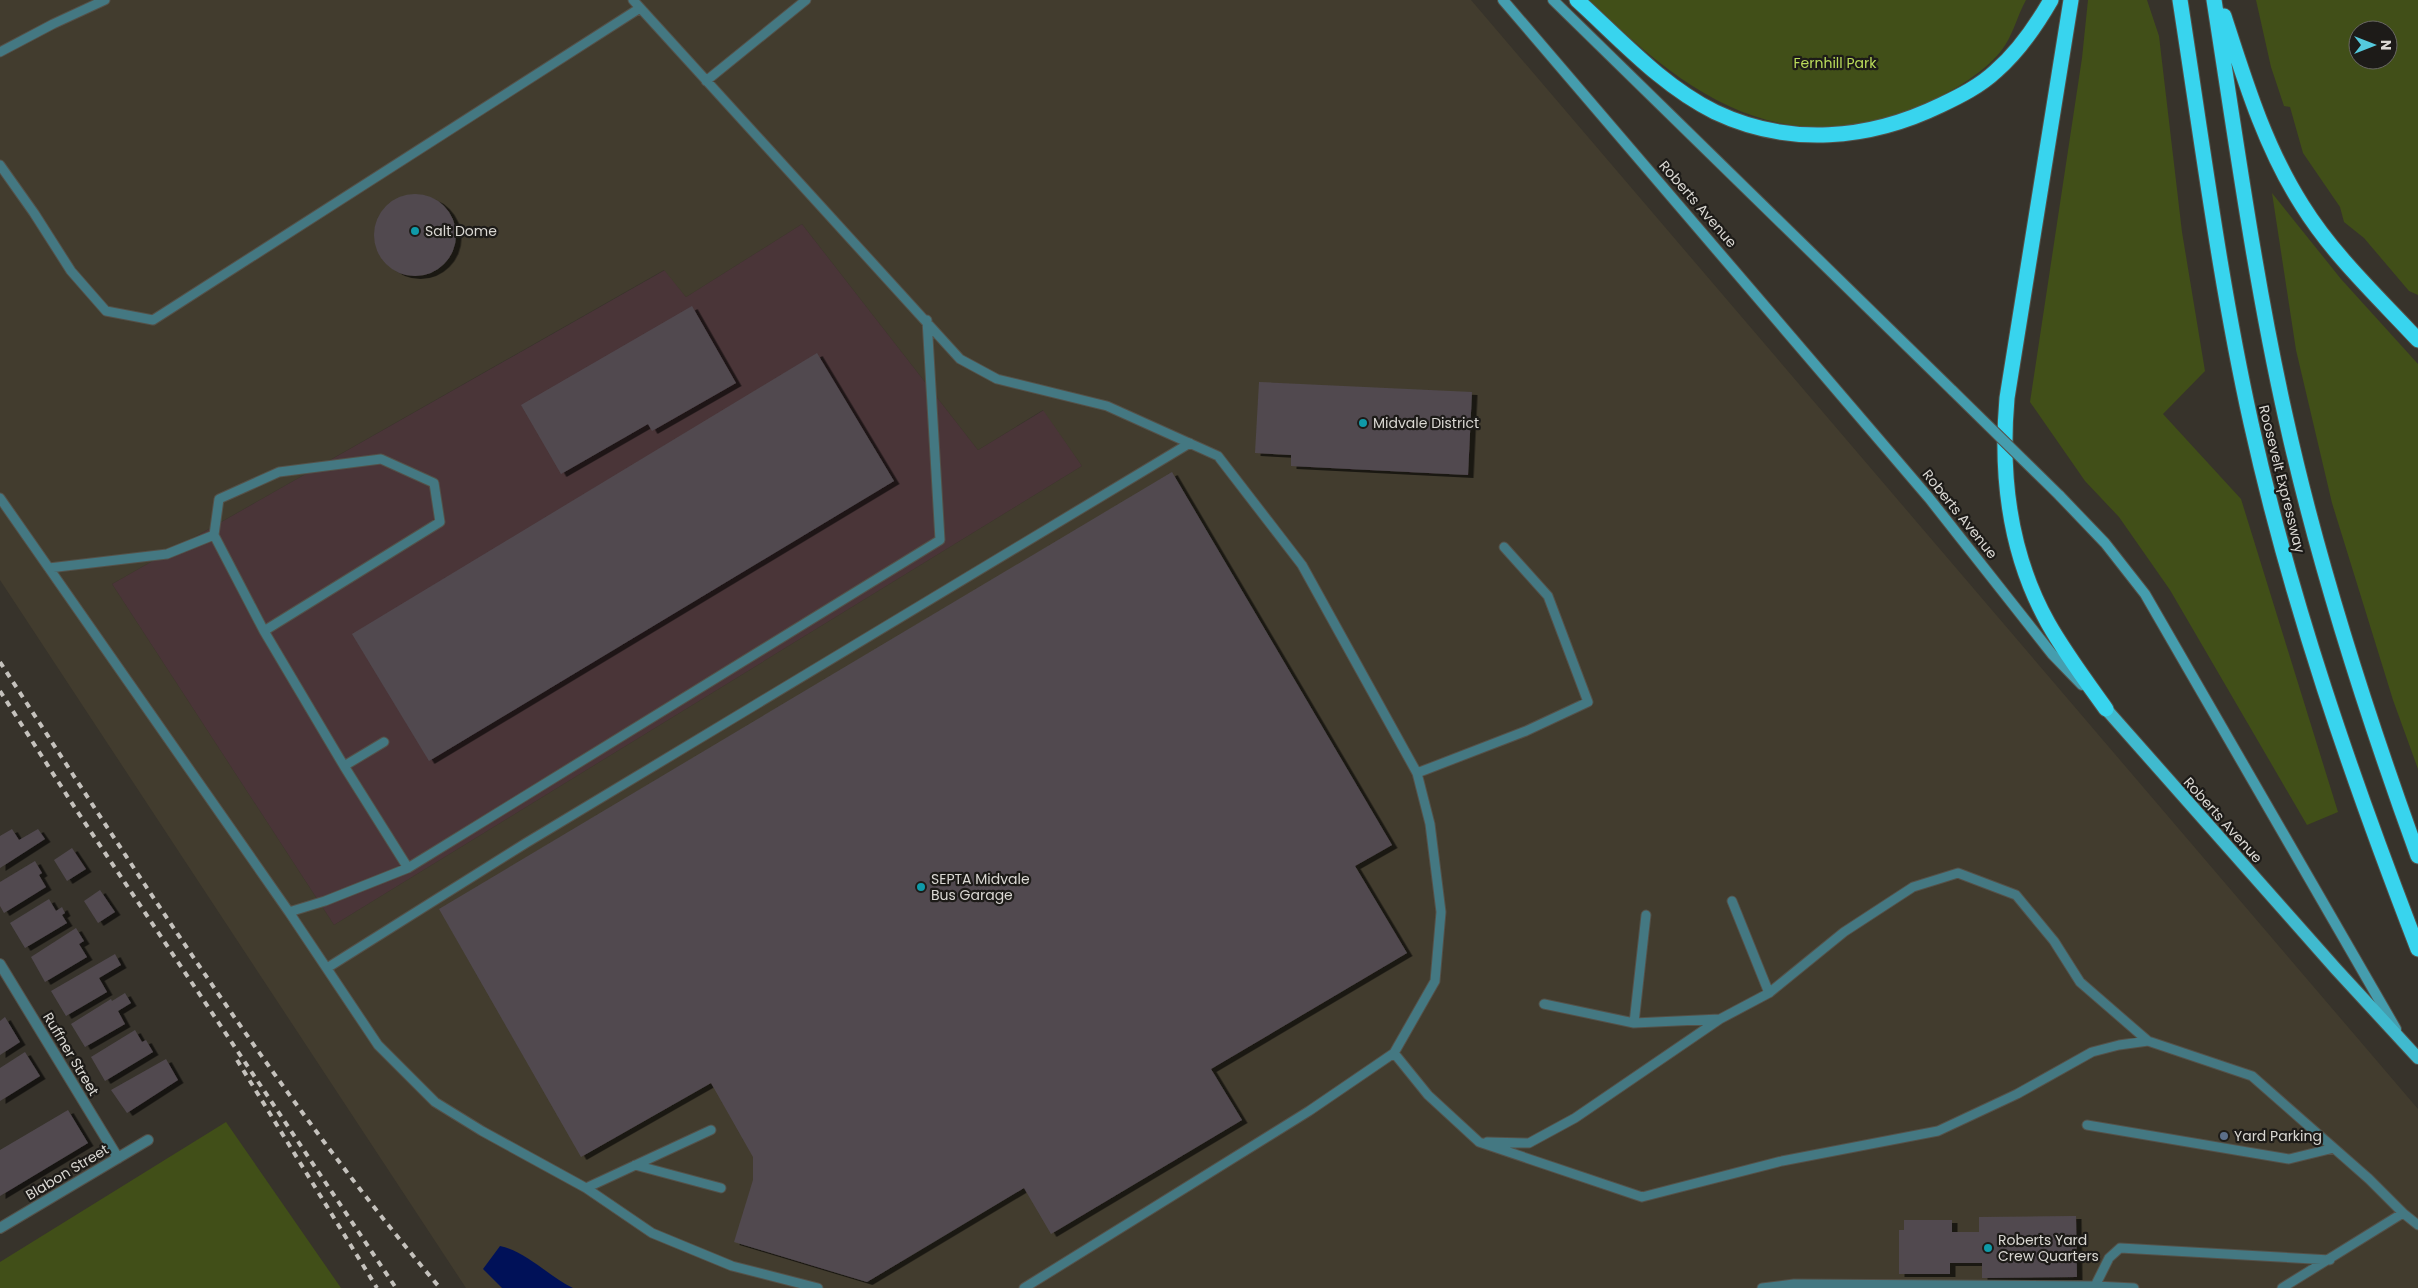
<svg xmlns="http://www.w3.org/2000/svg" width="2418" height="1288" font-family="Poppins,sans-serif">
	<style>
		.industrial { fill: #4a3538 }
		.built { fill: #423c2e; fill-rule: evenodd }
		.green { fill: #414f18; fill-rule: evenodd }
		.water { fill: #001158 }
		.building { fill: #51494f; filter: url(#shadow) }
		.lines { fill: none; stroke-linecap: round; stroke-linejoin: round }
		.lane-casing { stroke: #545149; stroke-width: 11 }
		.street-casing { stroke: #545149; stroke-width: 12 }
		.secondary-casing { stroke: #545149; stroke-width: 12 }
		.primary-casing { stroke: #545149; stroke-width: 14 }
		.highway-casing { stroke: #545149; stroke-width: 17 }
		.lane { stroke: #447882; stroke-width: 9 }
		.street { stroke: #447882; stroke-width: 10 }
		.secondary { stroke: #459dae; stroke-width: 10 }
		.primary { stroke: #40bacf; stroke-width: 12 }
		.highway { stroke: #38d4ee; stroke-width: 15 }
		.rail { stroke: #c5c2bd; stroke-width: 4; stroke-dasharray: 6 6; stroke-linecap: butt }
		.secondary-bridge-casing { stroke: #545149; stroke-width: 12; stroke-linecap: butt }
		.secondary-bridge { stroke: #459dae; stroke-width: 10 }
		.culture-dot { fill: #0f9aa8; stroke: #1d1b18; stroke-width: 2 }
		.service-dot { fill: #5c6f8a; stroke: #1d1b18; stroke-width: 2 }
		.labels { text-anchor: middle; dominant-baseline: central; stroke-width: 4.5; stroke-linejoin: round; paint-order: stroke }
		.park-label { font-size: 14px; fill: #badb5a; stroke: #1d1b18 }
		.street-label { font-size: 14px; fill: #dad8d3; stroke: #1d1b18 }
		.poi-label { font-size: 14px; fill: #dad8d3; stroke: #1d1b18; text-anchor: start }
	</style>
	<defs>
		<filter id="shadow"><feDropShadow dx="5.5" dy="3" stdDeviation="0" flood-color="#0009"/></filter>
	</defs>
	<rect width="100%" height="100%" fill="#37332b"/>
	<path class="industrial" d="M802 224 978 450 1044 410 1082 466 334 925 112 584 665 270 686 297Z"/>
	<path class="built" d="M0 0H1471L2418 1109V1288H466L0 580ZM802 224 978 450 1043 410 1082 466 334 925 112 584 664 270 686 297Z"/>
	<path class="green" d="M1589 0H2026C2017 16 2013 36 2001 51 1982 75 1945 96 1917 107 1779 164 1685 93 1589 0Z
		M2088 0H2147L2159 36 2182 232 2205 371 2163 414 2241 499 2338 812 2307 825 2170 590 2119 517 2085 481 2030 402 2082 58Z
		M2256 0H2418V295L2409 291 2364 238 2344 222 2340 207 2303 153 2290 107 2284 106 2271 67ZM2358 30H2388V60H2358Z
		M2272 193 2341 279 2418 364V769L2393 700 2332 503 2296 350Z
		M226 1122 341 1288H0V1262Z"/>
	<path class="water" d="M500 1246C526 1251 548 1276 573 1288H502L483 1269Z"/>
	<path class="building" d="M374 235a41 41 0 1 1 82 0a41 41 0 1 1-82 0Z
		M692 306 736 383 652 431 648 424 561 474 521 405Z
		M817 353 894 481 429 761 352 634Z
		M1259 382 1472 392 1468 475 1291 466V455L1255 453Z
		M1172 472 1392 845 1355 866 1407 953 1211 1069 1242 1120 1051 1234 1024 1188 867 1282 734 1242 753 1180V1157L711 1083 581 1157 439 909Z
		M12 829 19 840 38 829 45 839 0 868V836Z
		M72 848 86 869 67 881 54 860Z
		M35 861 42 873 39 875 46 887 4 913 0 906V882Z
		M100 890 115 912 98 923 84 901Z
		M49 899 56 911 62 907 65 913 62 915 67 923 25 948 10 923Z
		M76 928 84 941 79 944 87 957 45 982 31 957Z
		M115 954 121 965 99 978 107 992 66 1016 51 991Z
		M125 993 131 1003 118 1011 125 1024 85 1047 71 1024 111 999 112 1001Z
		M5 1017 20 1042 0 1055V1021Z
		M135 1030 142 1042 146 1040 153 1052 105 1081 91 1057Z
		M25 1052 40 1076 0 1101V1068Z
		M166 1059 178 1080 127 1113 111 1090Z
		M68 1110 88 1143 0 1196V1150Z
		M2076 1216 2077 1277 1982 1278V1263H1950V1274H1899V1230H1904V1220H1952V1232H1979V1217Z"/>
	<g class="lines">
		<defs>
			<path id="lane" d="M633 0 960 359 997 379 1107 406 1218 456 1302 565 1417 773 1526 731 1588 702 1548 596 1504 547
				M0 52 53 24 105 0
				M706 81 806 0
				M0 165 34 213 71 271 106 311 153 320 640 8
				M0 498 289 912
				M49 568 167 554 214 535
				M264 631 214 535 219 499 279 472 381 459 434 483 440 522 264 631 344 766
				M384 742 344 766 408 868 325 901 289 912 378 1045 435 1102 482 1131 586 1188
				M1417 773 1430 824 1441 912 1435 981 1394 1053 1428 1095 1479 1142 1642 1197 1782 1161 1938 1131 2017 1094 2092 1052 2119 1045 2148 1041
				M408 868 940 540 927 320
				M327 968 526 843 1190 443
				M1769 993 1844 932 1913 887 1958 873 2016 895 2054 941 2080 982 2148 1041 2252 1076 2369 1179 2403 1213 2282 1288
				M1544 1004 1634 1023 1646 915
				M1634 1023 1720 1019 1769 993 1732 901
				M2087 1125 2289 1159 2334 1148
				M711 1130 586 1188 652 1233 732 1266 818 1288
				M1487 1142 1529 1143 1575 1118 1720 1019
				M635 1165 721 1188
				M2403 1213 2418 1225
				M1024 1288 1309 1111 1394 1053
				M1762 1288 1794 1284 2095 1286
				M2134 1288 2095 1286 2109 1258 2120 1248 2330 1260"/>
			<path id="street" d="M0 964 118 1158
				M0 1228 148 1140"/>
			<path id="secondary" d="M1503 0 1929 498 2052 654 2082 685
				M1553 0 1953 391
				M2059 495 2105 543 2145 594 2396 1029"/>
			<path id="primary" d="M2106 709 2336 969 2418 1058"/>
			<path id="highway" d="M1577 0C1620 39 1662 86 1715 112 1789 147 1869 140 1941 105 1960 96 1980 86 1996 71 2019 51 2036 26 2051 0
				M2071 0 2007 398C2000 477 2009 553 2048 623 2065 653 2086 681 2106 709
				M2180 0C2202 141 2220 283 2251 423 2291 603 2351 776 2418 949
				M2214 0C2236 140 2255 281 2286 419 2319 568 2366 713 2418 856
				M2224 16C2245 81 2265 147 2302 205 2333 255 2378 297 2418 340"/>
		</defs>
		<use href="#lane" class="lane-casing"/>
		<use href="#street" class="street-casing"/>
		<use href="#secondary" class="secondary-casing"/>
		<use href="#primary" class="primary-casing"/>
		<use href="#highway" class="highway-casing"/>
		<use href="#lane" class="lane"/>
		<use href="#street" class="street"/>
		<use href="#secondary" class="secondary"/>
		<use href="#primary" class="primary"/>
		<use href="#highway" class="highway"/>
		<path class="rail" d="M0 662C139 876 275 1093 440 1288
			M0 691 77 811 396 1288
			M237 1060 377 1288"/>
		<defs>
			<path id="secondary-bridge" d="M1953 391 2059 495"/>
		</defs>
		<use href="#secondary-bridge" class="secondary-bridge-casing"/>
		<use href="#secondary-bridge" class="secondary-bridge"/>
	</g>
	<g class="culture-dot">
		<circle cx="415" cy="231" r="5"/>
		<circle cx="1363" cy="423" r="5"/>
		<circle cx="921" cy="887" r="5"/>
		<circle cx="1988" cy="1248" r="5"/>
	</g>
	<circle class="service-dot" cx="2224" cy="1136" r="5"/>
	<g class="labels">
		<g class="park-label">
			<text x="1835" y="63">Fernhill Park</text>
		</g>
		<g class="street-label">
			<text transform="translate(1698 204) rotate(49)">Roberts Avenue</text>
			<text transform="translate(2282 479) rotate(76)">Roosevelt Expressway</text>
			<text transform="translate(1960 514) rotate(51)">Roberts Avenue</text>
			<text transform="translate(2223 820) rotate(48)">Roberts Avenue</text>
			<text transform="translate(71 1054) rotate(59)">Ruffner Street</text>
			<text transform="translate(67 1172) rotate(-31)">Blabon Street</text>
		</g>
		<g class="poi-label">
			<text x="425" y="231">Salt Dome</text>
			<text x="1373" y="423">Midvale District</text>
			<text x="931" y="879">SEPTA Midvale<tspan x="931" dy="16">Bus Garage</tspan></text>
			<text x="2234" y="1136">Yard Parking</text>
			<text x="1998" y="1240">Roberts Yard<tspan x="1998" dy="16">Crew Quarters</tspan></text>
		</g>
	</g>
	<g transform="translate(2373 45) rotate(90)"><circle r="24" fill="#1d1b18" stroke="#696763"/>
	<path d="M0-4L9 19L0 12L-9 19Z" fill="#54cadd"/>
	<text y="-8" font-size="14" font-weight="bold" text-anchor="middle" fill="#dad8d3">N</text>
	</g>
</svg>
